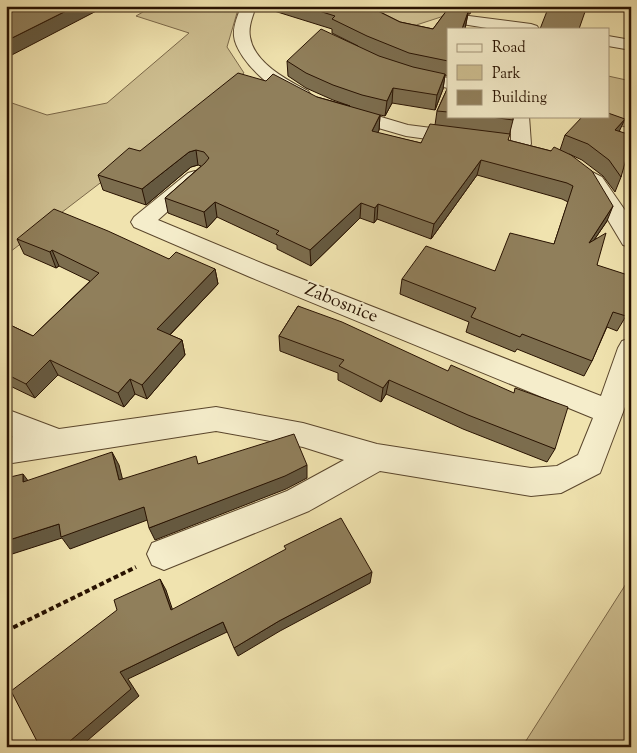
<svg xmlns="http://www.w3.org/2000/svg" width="637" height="753" font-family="'Sorts Mill Goudy',serif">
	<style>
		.green { fill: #cebf91; stroke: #7b6849 }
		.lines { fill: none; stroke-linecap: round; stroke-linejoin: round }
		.minor-casing { stroke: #5a462c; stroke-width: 2 }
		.path { stroke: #281201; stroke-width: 4; stroke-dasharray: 5 3; stroke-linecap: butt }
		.minor { fill: #f5edcb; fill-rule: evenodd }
		.wall { fill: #7c6d4e; stroke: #281201 }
		.shaded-wall { fill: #655940; stroke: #281201 }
		.building { fill: #907f5b; stroke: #281201 }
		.labels { text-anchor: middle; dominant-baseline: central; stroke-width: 4.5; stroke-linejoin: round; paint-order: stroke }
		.street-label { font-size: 18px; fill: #281201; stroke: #f5edcb }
	</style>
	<rect width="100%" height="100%" fill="#f0e3af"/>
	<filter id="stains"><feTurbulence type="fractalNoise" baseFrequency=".004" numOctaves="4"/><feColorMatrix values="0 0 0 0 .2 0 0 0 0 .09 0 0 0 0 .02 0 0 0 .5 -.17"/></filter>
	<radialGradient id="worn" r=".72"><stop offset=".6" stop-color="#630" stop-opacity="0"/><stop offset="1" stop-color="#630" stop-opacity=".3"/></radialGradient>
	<path class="green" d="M153 6H239L227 47 244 73 6 255V101L47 115 107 103 189 33 136 16Z
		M351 6H495L444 16 404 29Z
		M608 76 631 81V128L570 116H608Z
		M631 576V747H522Z"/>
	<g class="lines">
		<defs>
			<path id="minor" d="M241 6H256C253 16 248 26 250 37 254 63 287 80 308 91L311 95 308 99C284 105 236 60 234 36 233 25 238 16 241 6Z
				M461 15 531 24 537 26 539 29H493L456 23 453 20 456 17Z
				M608 36 631 40V50L608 46Z
				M407 69 448 78V88L401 78 398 74 401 70Z
				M344 106 408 125 463 132 470 134 473 138 470 142 463 144 406 136 337 116 335 112 337 108Z
				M511 116H529L531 144 528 148 521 150 514 148 511 144Z
				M195 171 202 173 205 177 202 181 158 220 266 265 601 396 618 348 622 341 631 338V391L600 473 561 493 531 496 380 471 309 511 164 570 152 565 147 554 152 543 287 491 344 460 303 447 216 431 6 464V438L13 437 6 434V409L59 429 216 407 303 423 377 444 531 468 557 466 578 455 593 418 250 277 134 227 131 222 134 217 188 173Z
				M590 171 602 177 631 219V247L623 245 587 185 580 177 583 173Z"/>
		</defs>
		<use href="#minor" class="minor-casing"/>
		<path class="path" d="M6 631 136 567"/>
		<use href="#minor" class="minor"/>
	</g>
	<path class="wall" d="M271 6H368L400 22 433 29 450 6H473L470 14H468L465 29H448V74L447 76 445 75 443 89 435 110 392 103 385 116 380 115 379 130 377 133 421 143 435 125 437 111 448 87V116H513V120L508 140 551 151 560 150 565 135 620 131 621 177 615 192 603 176 582 160 569 154 607 221 594 240 597 265 626 316 617 331 607 327 592 361 584 376 517 349 515 352 466 332 469 322 400 294 402 279 495 271 554 244 568 202 562 199 477 175 431 239 377 219 374 223 360 218 311 266 277 249V245L217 217 207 228 168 213 165 198 201 166 198 165 191 167 146 205 103 190 98 175 140 151 317 97 350 106 333 100 306 88 288 76 287 61 358 46 332 33V29L271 10Z
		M631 60V73L626 72Z
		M17 239 169 259 215 269 218 284 170 335 182 340 185 355 147 399 135 394 124 407 58 375 35 398 6 384V323L33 336 90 281 59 266 56 268 24 254Z
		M298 306 555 449 547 462 463 429 386 394 381 402 338 380V373L280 351 279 336Z"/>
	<path class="shaded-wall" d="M6 6H24L6 15Z
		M76 6H106L6 58V41Z
		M453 6H461L460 13Z
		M468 12 465 29H462Z
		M445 74 443 89 435 110 437 95Z
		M393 88 392 103 385 116 387 101Z
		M380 115 379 130 371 147 372 131Z
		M625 119 618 134 615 130Z
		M196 150 198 165 191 167 146 205 142 189 189 152Z
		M481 160 477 175 431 239 434 224Z
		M215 202 217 217 207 228 204 212Z
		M361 203 360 218 311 266 310 250Z
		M378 204 377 219 374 223 375 208Z
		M613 206 607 221 582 258 589 243Z
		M52 250 59 266 56 268 50 252Z
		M215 269 218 284 161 344 157 329Z
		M182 340 185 355 147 399 142 385Z
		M50 360 58 375 35 398 26 384Z
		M130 379 135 394 124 407 118 393Z
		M389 380 386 394 381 402 383 388Z
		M112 452 119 465 126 493 119 480Z
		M307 465V478L286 489 155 540 149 528Z
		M23 474 32 486 23 482Z
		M144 507 150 519 70 549 62 538 6 556V541L59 524Z
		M372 572 370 583 280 631 238 656 234 648 279 621Z
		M160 579 166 590 176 620 171 610Z
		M223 622 227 632 128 679 139 696 80 747H63L120 672Z"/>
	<path class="building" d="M23 6H76L6 41V14Z
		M303 6H368L400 22 433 29 450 6H453L458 11 468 12 462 29H448V61L409 53 367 36 332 19 335 16Z
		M549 6H587L579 29H540Z
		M321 29 379 56 413 67 445 74 437 95 393 88 387 101 362 95 333 85 306 73 287 61Z
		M238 73 266 81 273 74 317 97 380 115 372 131 421 143 430 124 510 134 508 140 551 151 554 147 571 155 592 171 613 206 589 243 606 233 597 265 631 276V302L626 316 613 312 592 361 522 334 520 337 471 317 476 308 402 279 426 246 495 271 510 233 554 244 573 186 567 183 481 160 434 224 378 204 375 208 361 203 310 250 276 234 279 231 215 202 204 212 165 198 205 163 209 158 204 152 196 150 189 152 142 189 98 175 129 148 140 151Z
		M448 87V112L437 111Z
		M608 113 625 119 615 130 631 135V142L621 177 609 160 588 144 565 135 583 116H608Z
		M484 116H513V120Z
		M54 209 108 231 169 259 176 252 215 269 157 329 182 340 142 385 130 379 118 393 50 360 26 384 6 374V323L33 336 99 273 52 250 50 252 17 239Z
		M298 306 342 322 448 371 451 365 514 393 515 388 568 407 555 449 468 415 389 380 383 388 339 366 344 360 279 336Z
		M294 434 307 465 285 476 149 528 144 507 61 537 59 524 6 541V478L23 474V482L112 452 119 480 196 456 198 464Z
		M341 518 372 572 279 621 234 648 223 622 120 672 131 689 63 747H40L11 691 117 610 114 600 160 579 171 610 286 549 284 546Z"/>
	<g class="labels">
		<g class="street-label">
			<text transform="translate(341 304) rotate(22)">Zabosnice</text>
		</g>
	</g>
	<rect width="637" height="753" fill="none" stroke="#f0e3af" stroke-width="25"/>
	<rect x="8" y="8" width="622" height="738" fill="none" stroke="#281201" stroke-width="2.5"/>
	<rect x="12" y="12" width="612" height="728" fill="none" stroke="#281201"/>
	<rect x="447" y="28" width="162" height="90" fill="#f5edcb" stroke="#a3957a"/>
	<rect x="457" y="44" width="25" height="8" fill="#f5edcb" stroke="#a3957a"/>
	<text x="492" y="52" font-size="15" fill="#281201">Road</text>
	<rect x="457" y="65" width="25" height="15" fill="#cebf91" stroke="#a3957a"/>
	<text x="492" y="78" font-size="15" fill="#281201">Park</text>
	<rect x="457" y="90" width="25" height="15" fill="#907f5b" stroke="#a3957a"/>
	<text x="492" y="102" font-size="15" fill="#281201">Building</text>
	<rect width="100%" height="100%" filter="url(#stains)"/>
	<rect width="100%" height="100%" fill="url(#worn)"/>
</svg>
